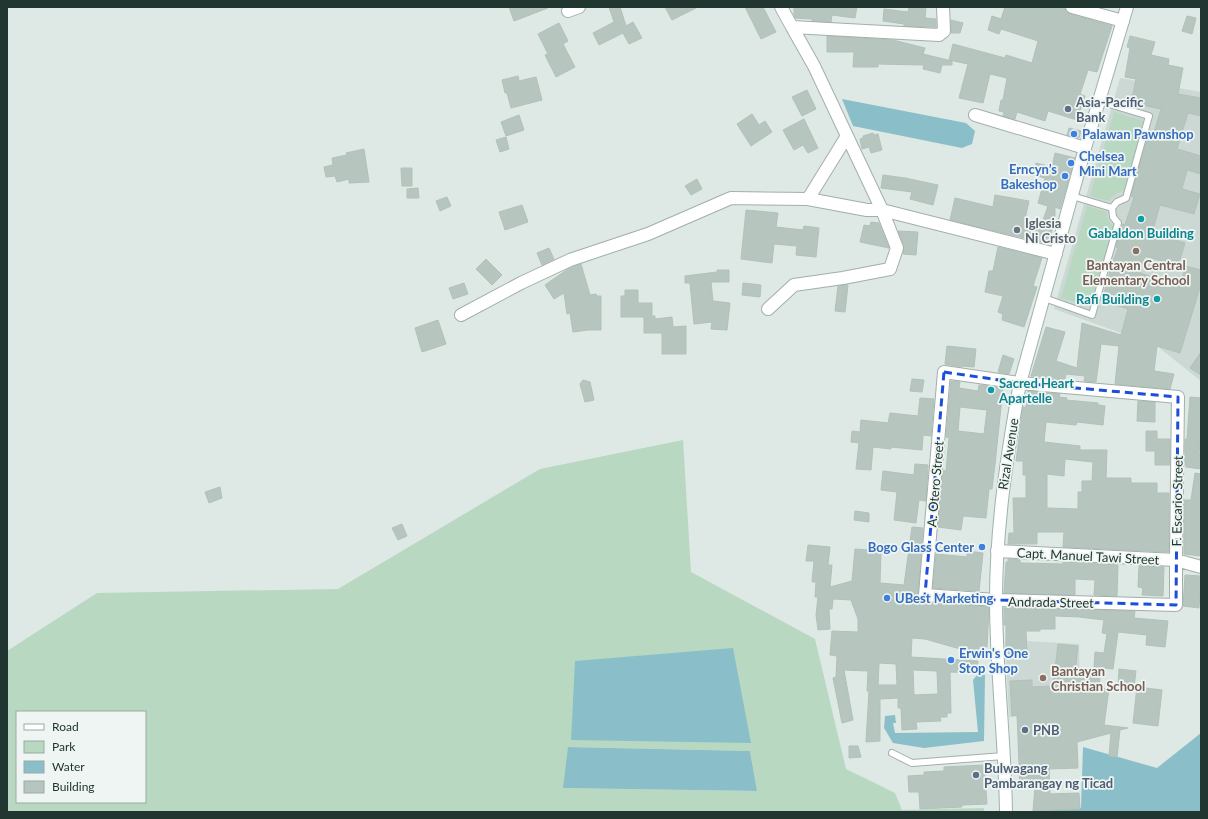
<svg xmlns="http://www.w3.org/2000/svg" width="1208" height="819" font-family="Lato,sans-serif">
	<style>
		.built { fill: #ccd8d3 }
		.green { fill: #b8d8c1; fill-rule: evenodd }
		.water { fill: #8abfc9 }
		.building { fill: #b7c5bf; stroke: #b1c1ba; fill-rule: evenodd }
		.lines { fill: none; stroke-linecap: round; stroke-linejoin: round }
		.lane-casing { stroke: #a2afaa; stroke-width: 8 }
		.street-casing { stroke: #a2afaa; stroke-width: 14 }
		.secondary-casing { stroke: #9eb3ab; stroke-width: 14 }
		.lane { stroke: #fff; stroke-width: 6 }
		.street { stroke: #fff; stroke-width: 12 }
		.secondary { stroke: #fff; stroke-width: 12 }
		.marked { fill: none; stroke: #1d4ed8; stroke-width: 3; stroke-dasharray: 8 5; stroke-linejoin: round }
		.service-dot { fill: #5c6f8a; stroke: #eef5f2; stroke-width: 1.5 }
		.shop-dot { fill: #3f7fe0; stroke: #eef5f2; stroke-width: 1.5 }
		.culture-dot { fill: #0f9aa8; stroke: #eef5f2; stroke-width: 1.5 }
		.worship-dot { fill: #6b7280; stroke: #eef5f2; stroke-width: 1.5 }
		.education-dot { fill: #8d6e63; stroke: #eef5f2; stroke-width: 1.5 }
		.labels { text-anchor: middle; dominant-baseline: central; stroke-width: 3.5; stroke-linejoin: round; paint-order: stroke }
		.service-label { font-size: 13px; font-weight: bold; fill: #4e5e75; stroke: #eef5f2; text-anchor: start }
		.shop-label { font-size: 13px; font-weight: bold; fill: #366cbe; stroke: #eef5f2; text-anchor: start }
		.worship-label { font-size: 13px; font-weight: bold; fill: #5b616d; stroke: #eef5f2; text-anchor: start }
		.culture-label { font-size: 13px; font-weight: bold; fill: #0d838f; stroke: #eef5f2 }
		.education-label { font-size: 13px; font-weight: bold; fill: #785e54; stroke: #eef5f2 }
		.street-label { font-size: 13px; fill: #213630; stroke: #eef5f2 }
	</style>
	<rect width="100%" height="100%" fill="#dee8e4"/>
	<path class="built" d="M1120 78 1201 92V381L1157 346 1054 309Z
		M1026 641 1079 644 1080 712 1009 717 1005 642Z"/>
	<path class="green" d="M1114 112 1144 121 1124 191 1115 194 1109 201 1090 196Z
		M1087 206 1107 212V219L1114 227 1091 306 1061 298Z
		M683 440 691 572 815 639 846 769 895 793 902 810 984 808V812H7V651L97 593 338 589 540 469ZM17 712H145V802H17ZM569 747 750 751 757 791 564 788Z"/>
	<path class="water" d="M842 99 966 123 975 131 972 144 962 148 853 126Z
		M733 648 751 743 571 740 575 661Z
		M977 675H985L984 741 924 748 893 743 884 728 885 716 895 715 896 723H893L895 733 978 732 973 680Z
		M1201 733V812H1049V810L1081 808 1083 747 1157 768Z
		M568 747 750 751 757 791 563 788Z"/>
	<path class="building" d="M509 7H548V8L514 21Z
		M609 7H620L626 26 633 22 642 38 629 44 623 33 599 45 593 33 614 22Z
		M665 7H698L672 20Z
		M745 7H763L776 32 761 39Z
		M794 7H857L855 18 832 15 831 22 812 21V19L795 18 794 14Z
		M909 7H926L925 18 936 19V27L904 26V24L883 21 884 9 908 12Z
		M1005 7H1065L1066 12 1070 14 1112 26 1097 72 1088 70 1080 94 1085 96 1077 120 1048 111 1045 121 1017 112 1015 119 1003 116 1004 112 999 111 1001 100H1003L1007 78 990 74 983 103 959 98 968 64 949 60 953 44 1005 58 1006 55 1032 63 1038 41 1001 29 999 34 988 30 992 16 1001 19Z
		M1187 16 1196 18 1192 34 1182 31Z
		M951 20 963 23 960 33H951Z
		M559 23 568 41 563 44 575 67 556 77 545 55 548 54 538 34Z
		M827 36 893 40 925 48 923 54 952 61V65H942L940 73 923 69 924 65 878 64V67H853L854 52H827Z
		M1130 36 1155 42 1151 55 1169 59 1168 65 1183 68 1178 94 1201 98V116L1188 113 1177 149 1201 156V174L1187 170 1182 189 1200 194 1194 214 1160 205 1152 233 1185 243 1178 266 1145 256 1140 273 1180 285 1186 266 1201 270V284L1180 353 1157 346 1154 371 1174 374 1170 389 1115 384 1119 346 1101 344 1096 382 1084 381 1085 376 1066 374 1065 379 1031 376 1046 327 1065 332 1056 361 1077 368 1082 323 1121 335 1128 309 1102 301 1111 268 1118 248 1116 247 1119 234 1123 224 1125 225 1134 197 1131 196 1147 140 1151 142 1161 109 1131 103 1136 79 1125 77 1130 48 1127 47Z
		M518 76 519 81 536 77 542 100 511 108 507 93H505L502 80Z
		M807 90 816 109 802 116 792 97Z
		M752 114 759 125 765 121 772 132 751 146 737 124Z
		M519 115 524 130 506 136 501 122Z
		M804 119 818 148 808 153 803 145 794 150 783 130Z
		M1069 128 1081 131 1079 138 1067 135Z
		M873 133 874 135 878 134 882 150 871 153 869 147 862 149 860 139 863 138V136Z
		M506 137 509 149 500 152 496 140Z
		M364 149 369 182 349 183V179L337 182 335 176 326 177 324 167 333 165 332 158 347 155 346 153Z
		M1055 153 1075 158 1060 209 1055 207V215L1049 244 950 220 955 198 993 207 995 195 1029 201 1025 219 1042 223 1048 206 1038 203 1045 178 1033 175 1036 163 1052 167Z
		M401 168H412V186H402Z
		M883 175 905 178 938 185 933 205 910 199 912 192 881 188Z
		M697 179 702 189 691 195 685 186Z
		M418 188 419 198H407V189Z
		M447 197 451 206 440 211 436 201Z
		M522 205 528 222 505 230 499 212Z
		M746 210 778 213 776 227 803 230 804 226 819 228 816 257 796 255 797 246 774 244 772 263 741 259Z
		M871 222 879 223 889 248 860 242 864 225 870 226Z
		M898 231 918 232 916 255 903 254 904 245Z
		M998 247 1042 258 1033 286 1037 287 1024 327 1002 320 1003 314 998 312 1003 296 985 292 989 271H993Z
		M549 248 554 259 542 265 537 253Z
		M486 259 502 275 492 285 476 269Z
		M581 264 590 295 596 294 597 296H601V330H588L573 332 570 313 567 314 564 293 554 299 545 285 568 269Z
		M717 270H729V282H711L713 301 730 303 727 330 711 329 712 322 694 324 690 283H685V276L717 272Z
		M464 283 468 294 453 299 449 288Z
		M743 283 761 285 760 297 742 295Z
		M847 285H848L845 312 835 311 838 286Z
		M625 290H638V303H652V316H655V319L672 317 673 327 686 326V354H662V333H644V317H621V296H625Z
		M438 320 446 344 422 352 415 328Z
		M947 346 976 349 974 367 962 366V367L945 364Z
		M1201 352V375L1190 368Z
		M1003 355 1014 359 1009 374 998 372Z
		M912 379 924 380 922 392 910 391Z
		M583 380 590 382 594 400 585 402 580 384Z
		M951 381 960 382 959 388 978 391 979 385 1003 388 995 464 992 489H989L986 518 963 516 961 530 938 527 943 470 946 471 949 438 946 437ZM960 407 987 410 984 434 958 431Z
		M1028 391 1060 394 1059 397 1067 398 1066 400 1098 403V405L1105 406 1103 425 1077 422 1076 425 1046 422 1044 442 1080 446V450H1107L1106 478H1131V483H1157V493H1169V552L1063 547 1064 532H1037V544H1008L1009 533H1014L1013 498H1026V475H1023V461H1016L1023 407H1026ZM1065 459 1093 462 1092 481H1082V492H1078V509L1047 508V474L1064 476Z
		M1190 397 1201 398V434L1199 454 1201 455V469L1186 467V465H1185V439H1187Z
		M920 398 934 399 931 436 923 435 922 450 891 447V449L873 447 871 470 856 469 859 443 851 442 852 431 860 432 861 420 888 423 890 413 918 416Z
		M1138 401 1155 402V422L1137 421Z
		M1146 431H1157V439H1170V465H1155V451H1146Z
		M915 464 928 465 926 501 919 500 916 523 894 520 897 492 881 490 883 471 914 475Z
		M1195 473 1201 474V556L1184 554V500H1191Z
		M220 487 222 498 209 503 205 492Z
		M855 511 869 513V522L854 520Z
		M402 524 407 536 398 540 392 528Z
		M912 527 923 528 918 594V599L924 602 989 607 987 647 979 646 978 654 925 639 912 638 911 657 978 661 977 673 950 672 951 713H947V717H940L941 721 916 722 917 729 902 730 901 708H898V698L880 699V741L866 742 869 691H867L868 671 844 670 853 720 842 723 833 678 836 677 837 656 830 655 832 631 858 632V619L851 600 833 599 832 609H829L830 629 818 630 816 615 818 597H815L816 582H812L814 561H806L808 545 830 547 828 565H832L830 587 852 581 855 549 881 551 880 583 904 585ZM879 663 896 664 897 685H878ZM913 670 937 671 938 694 914 695Z
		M967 551 983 553 979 591 933 588 936 554 967 557Z
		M1008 559 1020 560V563L1063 564V562L1118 565 1117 596 1094 595 1095 580 1075 579V595L1004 593 1006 562H1008Z
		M1139 566 1164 567 1163 596 1142 595 1143 588 1138 587Z
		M1185 575 1201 576 1199 608 1183 606Z
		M1004 608 1135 611 1134 618 1168 621 1165 647 1146 645 1147 635 1118 632 1113 669 1094 667 1095 652 1104 653 1107 634 1102 633 1104 620 1079 617 1055 616V629H1040V631H1026L1027 653 1006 654V625H1004Z
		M1058 644 1078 646 1075 674 1100 677 1099 688 1109 689 1104 725 1128 728 1120 730 1117 757 1109 756 1111 733 1077 742 1078 768 1049 769 1050 794 1079 793 1080 809 1033 811 1035 787H1020L1017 715 1012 716 1010 681 1032 680V687L1053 686Z
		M1119 669 1136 671 1134 687 1118 685Z
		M1137 687 1162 690 1158 726 1133 723Z
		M849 746H858L861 757 849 758Z
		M984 765 987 804 962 805V807L920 809 919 792H909L908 776 924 775V772L944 771V767Z"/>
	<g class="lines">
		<defs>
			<path id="lane" d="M1072 196 1112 208
				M1044 298 1092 315 1118 223 1113 217 1112 208 1117 202 1126 198 1149 116 1099 101
				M892 753 912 763 1004 756"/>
			<path id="street" d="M781 7 792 27
				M1072 7 1123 21
				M568 11 579 7
				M975 115 1085 148
				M808 199 847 136
				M882 210 1056 254
				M768 309 794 285 843 278 890 269 897 248 882 210
				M461 315 521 283 570 260 648 234 731 198 808 199 867 210H882L814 66 792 27 939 35 944 31 943 7
				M944 372 1020 383 1178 397 1176 560V605L996 600 925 595Z
				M997 551 1176 560 1201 567"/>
			<path id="secondary" d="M1006 812C1005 741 996 670 996 600 996 527 1007 454 1020 383L1085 148 1127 7"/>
		</defs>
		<use href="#lane" class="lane-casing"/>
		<use href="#street" class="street-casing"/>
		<use href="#secondary" class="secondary-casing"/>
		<use href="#lane" class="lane"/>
		<use href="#street" class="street"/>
		<use href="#secondary" class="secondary"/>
	</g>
	<path class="marked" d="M944 372 1020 383 1178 397 1176 605 996 600 925 595Z"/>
	<g class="service-dot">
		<circle cx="1068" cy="109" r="4"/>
		<circle cx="1025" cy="730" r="4"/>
		<circle cx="976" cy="775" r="4"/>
	</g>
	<g class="shop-dot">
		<circle cx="1074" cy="134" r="4"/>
		<circle cx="1071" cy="163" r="4"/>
		<circle cx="1065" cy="176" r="4"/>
		<circle cx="982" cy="547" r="4"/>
		<circle cx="887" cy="598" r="4"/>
		<circle cx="951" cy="660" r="4"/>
	</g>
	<g class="culture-dot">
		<circle cx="1141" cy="219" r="4"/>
		<circle cx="1157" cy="299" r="4"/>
		<circle cx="991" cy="390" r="4"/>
	</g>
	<circle class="worship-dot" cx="1017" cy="230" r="4"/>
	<g class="education-dot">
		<circle cx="1136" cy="251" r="4"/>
		<circle cx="1043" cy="678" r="4"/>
	</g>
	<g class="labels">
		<g class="service-label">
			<text x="1076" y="102">Asia-Pacific<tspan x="1076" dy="15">Bank</tspan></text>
			<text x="1033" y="730">PNB</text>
			<text x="984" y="768">Bulwagang<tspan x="984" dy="15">Pambarangay ng Ticad</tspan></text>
		</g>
		<g class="shop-label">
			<text x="1082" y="134">Palawan Pawnshop</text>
			<text x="1079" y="156">Chelsea<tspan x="1079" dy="15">Mini Mart</tspan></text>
			<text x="1057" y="169" text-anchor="end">Erncyn’s<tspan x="1057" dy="15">Bakeshop</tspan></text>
			<text x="974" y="547" text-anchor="end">Bogo Glass Center</text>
			<text x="895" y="598">UBest Marketing</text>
			<text x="959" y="653">Erwin's One<tspan x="959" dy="15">Stop Shop</tspan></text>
		</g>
		<g class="worship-label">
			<text x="1025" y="223">Iglesia<tspan x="1025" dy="15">Ni Cristo</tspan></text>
		</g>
		<g class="culture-label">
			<text x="1141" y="233">Gabaldon Building</text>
			<text x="1149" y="299" text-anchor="end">Rafi Building</text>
			<text x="999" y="383" text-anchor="start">Sacred Heart<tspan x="999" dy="15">Apartelle</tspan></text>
		</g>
		<g class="education-label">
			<text x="1136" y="265">Bantayan Central<tspan x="1136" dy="15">Elementary School</tspan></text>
			<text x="1051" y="671" text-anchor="start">Bantayan<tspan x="1051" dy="15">Christian School</tspan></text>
		</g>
		<g class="street-label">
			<text transform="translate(1008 454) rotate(-81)">Rizal Avenue</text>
			<text transform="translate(935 484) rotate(-85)">A. Otero Street</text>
			<text transform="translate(1177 501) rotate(-89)">F. Escario Street</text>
			<text transform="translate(1088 556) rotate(3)">Capt. Manuel Tawi Street</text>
			<text transform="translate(1051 602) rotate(1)">Andrada Street</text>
		</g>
	</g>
	<rect width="1208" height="819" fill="none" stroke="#213630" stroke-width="16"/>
	<rect x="16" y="711" width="130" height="92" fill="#eef5f2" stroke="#9ca9a4"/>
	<rect x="24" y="724" width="20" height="6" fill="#ffffff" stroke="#9ca9a4"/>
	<text x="52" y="731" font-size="12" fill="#213630">Road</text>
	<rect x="24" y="741" width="20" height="12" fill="#b8d8c1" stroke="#9ca9a4"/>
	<text x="52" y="751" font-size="12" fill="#213630">Park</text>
	<rect x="24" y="761" width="20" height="12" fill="#8abfc9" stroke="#9ca9a4"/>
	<text x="52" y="771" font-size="12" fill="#213630">Water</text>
	<rect x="24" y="781" width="20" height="12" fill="#b7c5bf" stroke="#9ca9a4"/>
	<text x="52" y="791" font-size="12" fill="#213630">Building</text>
</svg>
